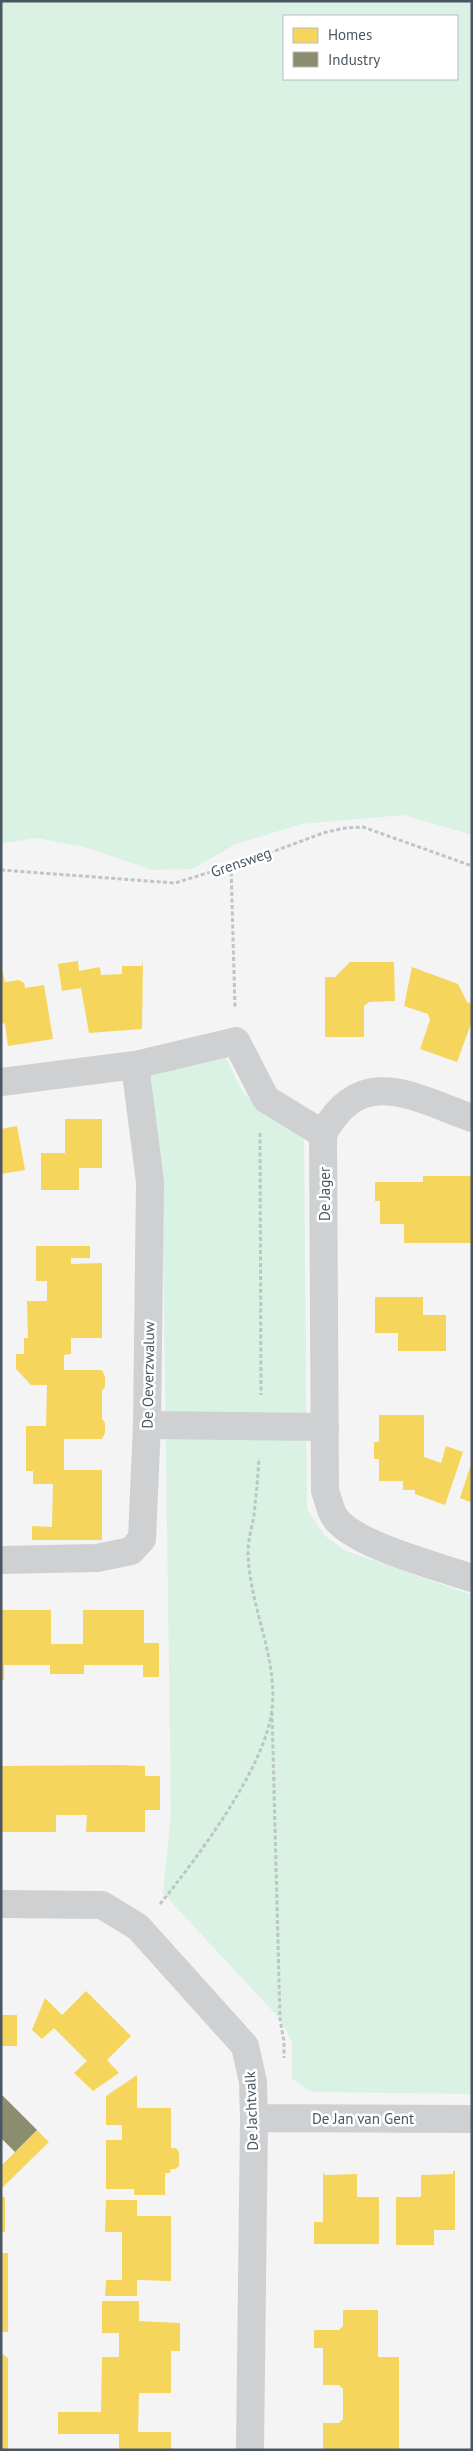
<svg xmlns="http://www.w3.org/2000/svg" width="473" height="2451" font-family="'PT Sans',sans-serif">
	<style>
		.green { fill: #d9f2e3; fill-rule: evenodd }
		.homes { fill: #f6d55c }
		.industry { fill: #8c8c6e }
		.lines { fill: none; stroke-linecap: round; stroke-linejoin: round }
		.path { stroke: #bcc7c4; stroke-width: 3; stroke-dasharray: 4 2.5; stroke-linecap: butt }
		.pedestrian { stroke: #ced0d2; stroke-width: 28 }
		.minor { stroke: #ced0d2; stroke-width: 28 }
		.labels { text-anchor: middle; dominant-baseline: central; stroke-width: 5; stroke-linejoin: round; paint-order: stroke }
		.street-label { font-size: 15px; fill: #4a5661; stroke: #fff }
	</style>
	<rect width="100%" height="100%" fill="#f4f4f4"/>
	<path class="green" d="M1 1H472V835L404 815 301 824 234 845 192 869 152 870 84 847 36 838 1 844ZM284 16H457V79H284Z
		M225 1056 242 1091 267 1115 304 1137 307 1509 324 1535 344 1550 472 1595V2094L312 2092 292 2079V2042L280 2019 163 1893 171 1813 162 1170 147 1073Z"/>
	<path class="homes" d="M143 960 142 1029 89 1033 81 988 62 991 58 964 78 961 79 971 100 967 101 975 122 974V966H142Z
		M350 962H394L395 1001 369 1002 364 1006V1037H325V977H335Z
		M1 965 5 982 19 980 24 983 25 988 44 985 53 1039 8 1046 5 1024 1 1022Z
		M412 967 458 984 467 1002 472 1004V1021L457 1062 420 1049 430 1020 428 1014 404 1006Z
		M65 1119H102V1168H79V1190H41V1153H65Z
		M17 1126 25 1170 1 1174V1129Z
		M423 1176H472V1243H404V1224H380V1201H375V1182H423Z
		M36 1246H90V1258H71V1264L102 1263V1338H71V1354L64 1355V1370H102L105 1377V1387L102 1391V1419L105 1423V1433L102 1439H64V1470H102V1540H32V1526L52 1527 53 1484H33V1471H26V1426H46L47 1385H31L16 1369V1354H24V1338H28L27 1301H47V1281H36Z
		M375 1297H423V1315H446V1351H398V1333H375Z
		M379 1415H424V1457L441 1463 446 1446 463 1452 445 1505 415 1494V1490H403V1481H379V1459H374V1442H379Z
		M471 1464H472V1503L460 1498Z
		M1 1610H51V1644H83V1610H144V1643H159V1677H143V1665H84V1674H50V1665H4V1680H1Z
		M118 1765 145 1766V1776H160V1810H145V1832H86L87 1815H56V1832H1V1766Z
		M86 1991 131 2036 107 2060 119 2073 93 2091 74 2073 87 2061 54 2028 42 2039 32 2030 45 1998 62 2015Z
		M1 2015H17V2046H1Z
		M137 2075V2108H171V2148H176L179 2152V2166L175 2169H171L170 2173H165V2195H134V2189H106V2140H122V2125H106V2096Z
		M37 2130 49 2142 1 2189V2166Z
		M453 2171H455V2230H434V2245H396V2197H421V2175L453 2174Z
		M323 2172 325 2175 357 2174V2197H379V2244H314V2222H323Z
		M1 2197H5V2232H1Z
		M106 2200H137V2216H171V2281L137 2280V2296H105L106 2280H122V2232H105Z
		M1 2253H8V2332H1Z
		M102 2301H139V2321L180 2323V2351H171V2393H139L138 2432H171V2450H119V2434H58V2412H101L102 2357H119V2333H102Z
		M343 2310H378V2357H399V2450H323V2423H339L343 2419V2389L339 2385H323V2348H314V2330H339L343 2326Z
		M1 2353 8 2358V2450H1Z"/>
	<path class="industry" d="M1 2094 37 2130 15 2152 1 2138Z"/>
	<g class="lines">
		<path class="path" d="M231 866 235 1008
			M1 870 175 883 256 858 323 833 345 828 363 827 472 866
			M260 1133 261 1395
			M272 1712 280 2019 284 2042V2058
			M160 1904C197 1858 266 1767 272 1709 278 1657 249 1606 248 1552 248 1540 252 1527 254 1515 256 1496 258 1477 259 1458"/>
		<path class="pedestrian" d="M135 1065 236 1041 266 1099 323 1134
			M147 1425 325 1427"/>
		<path class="minor" d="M1 1082 135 1065 150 1182 147 1425 142 1539 131 1551 97 1558 1 1560
			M472 1118C413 1097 361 1063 323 1134L325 1491C328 1499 330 1509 334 1516 350 1544 440 1567 472 1578
			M1 1904 102 1905 138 1927 245 2046 253 2082 254 2118 250 2450
			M254 2118 472 2119"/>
	</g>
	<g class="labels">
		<g class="street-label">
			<text transform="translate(241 862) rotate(-19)">Grensweg</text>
			<text transform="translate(324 1194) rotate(-90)">De Jager</text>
			<text transform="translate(148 1375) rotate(-89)">De Oeverzwaluw</text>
			<text transform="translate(251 2111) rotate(-92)">De Jachtvalk</text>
			<text x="363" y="2118">De Jan van Gent</text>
		</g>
	</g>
	<rect width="473" height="2451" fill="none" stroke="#4a5661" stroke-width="5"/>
	<rect x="283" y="15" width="175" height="65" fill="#ffffff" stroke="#b7bbc0"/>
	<rect x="293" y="28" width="25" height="15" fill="#f6d55c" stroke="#b7bbc0"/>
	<text x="328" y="40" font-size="15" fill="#4a5661">Homes</text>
	<rect x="293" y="52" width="25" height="15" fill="#8c8c6e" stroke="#b7bbc0"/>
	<text x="328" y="65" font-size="15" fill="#4a5661">Industry</text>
</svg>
